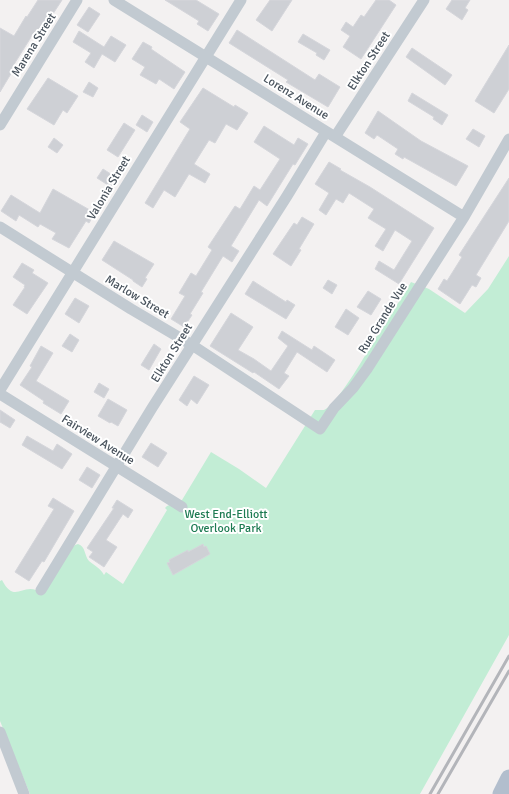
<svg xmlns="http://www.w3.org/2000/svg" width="509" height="794" font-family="Signika,sans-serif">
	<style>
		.green { fill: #c2edd5 }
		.building { fill: #ced0d5; stroke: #d5d6db }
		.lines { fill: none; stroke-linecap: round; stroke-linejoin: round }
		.street { stroke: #c2cad1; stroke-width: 11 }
		.primary { stroke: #b2becd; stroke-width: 17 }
		.rail { stroke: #b3b5ba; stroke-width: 3 }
		.labels { text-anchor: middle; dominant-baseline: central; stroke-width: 4; stroke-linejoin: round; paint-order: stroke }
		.street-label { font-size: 12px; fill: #49535d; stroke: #fff }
		.park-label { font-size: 12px; fill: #1d7b52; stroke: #fff }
	</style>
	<rect width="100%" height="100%" fill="#f3f1f1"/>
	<path class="green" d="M509 256V635L420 794H30L0 721V581L2 580C14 603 21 585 36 590L75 545 78 544C86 547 84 555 89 561 95 566 100 568 104 575L106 572 123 584 167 510 165 508 167 506 182 500 211 452 239 469 266 488 315 410H324C339 403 368 350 378 334 389 316 401 300 411 282L429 289 465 313 488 289Z"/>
	<path class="building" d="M38 0H62L38 37 33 34 13 66 15 67 0 92V28L14 36 26 16 27 17Z
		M165 0H196L219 14 208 31 197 24 199 21Z
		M270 0H292L272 31 256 20Z
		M376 0H389L396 5 361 59 343 47 350 36 341 30 346 22 353 27 361 15 364 17Z
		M452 0H470L465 8 468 10 462 20 446 9Z
		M89 7 100 14 88 32 77 25Z
		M237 30 315 80 319 74 340 87 328 107 286 82 288 80 229 43Z
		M79 31 104 47 111 36 126 45 115 62 102 54 94 68 85 62 91 53 73 42Z
		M303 34 330 50 324 60 316 55 317 53 298 42Z
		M143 42 152 47 151 49 185 72 174 89 159 79 156 84 140 75 145 67 132 59Z
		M509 45V89L494 113 475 101Z
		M412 48 452 75 445 85 406 57Z
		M48 78 78 96 67 113 63 110 54 125 27 109Z
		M89 82 98 88 93 97 83 92Z
		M203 88 234 107 235 105 248 113 237 130 226 124 215 143 209 140 194 164 210 174 205 183 189 174 175 197 164 190 153 208 145 203 190 129 180 122Z
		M412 93 448 115 442 125 433 119 434 117 408 101Z
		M378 111 421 141 468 166 456 186 404 157 403 159 395 154 398 149 377 135 374 139 365 133Z
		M142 115 153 122 147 132 136 125Z
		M124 123 135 130 118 157 107 150Z
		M264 126 294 145 298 138 308 144 295 165 293 164 267 206 259 200 231 246 239 251 232 262 223 256 201 292 203 293 190 314 192 315 184 327 171 319 185 296 179 293 191 273 196 276 212 250 208 247 235 206 240 209 254 186 260 190 280 159 254 142Z
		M473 129 485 136 479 147 466 139Z
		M54 138 63 145 57 153 48 147Z
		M329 162 341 169 340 170 370 187 434 228 399 284 375 269 379 261 394 270 412 241 395 230 383 251 375 246 386 229 368 218 374 209 349 193 343 203 336 199 326 215 319 210 329 193 315 184Z
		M103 169 117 178 111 187 97 178Z
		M509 178V221L476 275 481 278 476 287 472 285 460 304 438 289 444 279 447 281 462 257 459 255Z
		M53 189 95 213 89 223 86 221 69 248 52 239 56 233 40 224 38 227 19 215 16 221 1 211 11 195 40 213Z
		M302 217 314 224 299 249 301 250 291 266 273 254 294 223 297 225Z
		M114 241 154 264 145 278 147 279 142 287 133 281V280L102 260Z
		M22 263 34 270 32 273 48 283 27 314 13 305 25 287H24L25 285 13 277Z
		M328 280 337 285 332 294 323 288Z
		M253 281 286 302 287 300 295 305 286 319 245 294Z
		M368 291 381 299 371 315 357 307Z
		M75 298 89 306 79 323 65 314Z
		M346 309 359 318 348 335 335 327Z
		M231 313 253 327 238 350 254 359 271 371 288 346 278 338 282 331 312 350 314 346 335 360 327 372 297 352 284 373 289 376 279 389 254 372 253 373 210 346Z
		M70 334 79 340 72 352 62 346Z
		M154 344 161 349 149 370 141 365Z
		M41 346 53 353 36 381 69 401 61 414 43 403 44 401 20 385 32 367 30 366Z
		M194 376 209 385 197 404 191 399 187 406 179 400Z
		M99 383 109 389 104 398 94 392Z
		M108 399 127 410 118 426 111 422 110 423 98 416Z
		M0 410 15 420 10 428 0 422Z
		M27 436 53 451 57 444 72 454 62 469 22 445Z
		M151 443 167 453 158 467 142 457Z
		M87 467 100 475 92 488 79 480Z
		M53 498 74 511 44 562 42 561 29 581 15 572 54 509 48 506Z
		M117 500 133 510 128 518 123 514 106 540 117 547 104 567 89 557 93 552 87 548 114 508H112Z
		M203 544 204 547 206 546 210 554 173 575 167 563 170 562 169 560 188 550V552Z"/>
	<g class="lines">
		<path class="street" d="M114 0 464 217
			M0 125 77 0
			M335 137 424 0
			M0 227 131 309 192 345 320 429 334 408 353 388 367 369 464 217 509 139
			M0 390 241 0
			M0 394 182 507
			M41 590 152 408 287 196 326 132
			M0 732 24 794"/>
		<path class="primary" d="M501 794 509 778"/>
		<path class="rail" d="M430 794 509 656
			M438 794 509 671"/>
	</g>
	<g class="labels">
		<g class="street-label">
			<text transform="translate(34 45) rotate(-58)">Marena Street</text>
			<text transform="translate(369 61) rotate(-57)">Elkton Street</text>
			<text transform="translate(296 97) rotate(32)">Lorenz Avenue</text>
			<text transform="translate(109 188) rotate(-59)">Valonia Street</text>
			<text transform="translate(137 297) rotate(31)">Marlow Street</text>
			<text transform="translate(383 318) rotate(-58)">Rue Grande Vue</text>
			<text transform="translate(172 353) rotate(-58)">Elkton Street</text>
			<text transform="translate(98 440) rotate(32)">Fairview Avenue</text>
		</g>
		<g class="park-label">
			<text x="226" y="514">West End-Elliott<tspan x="226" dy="14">Overlook Park</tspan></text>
		</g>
	</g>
</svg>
